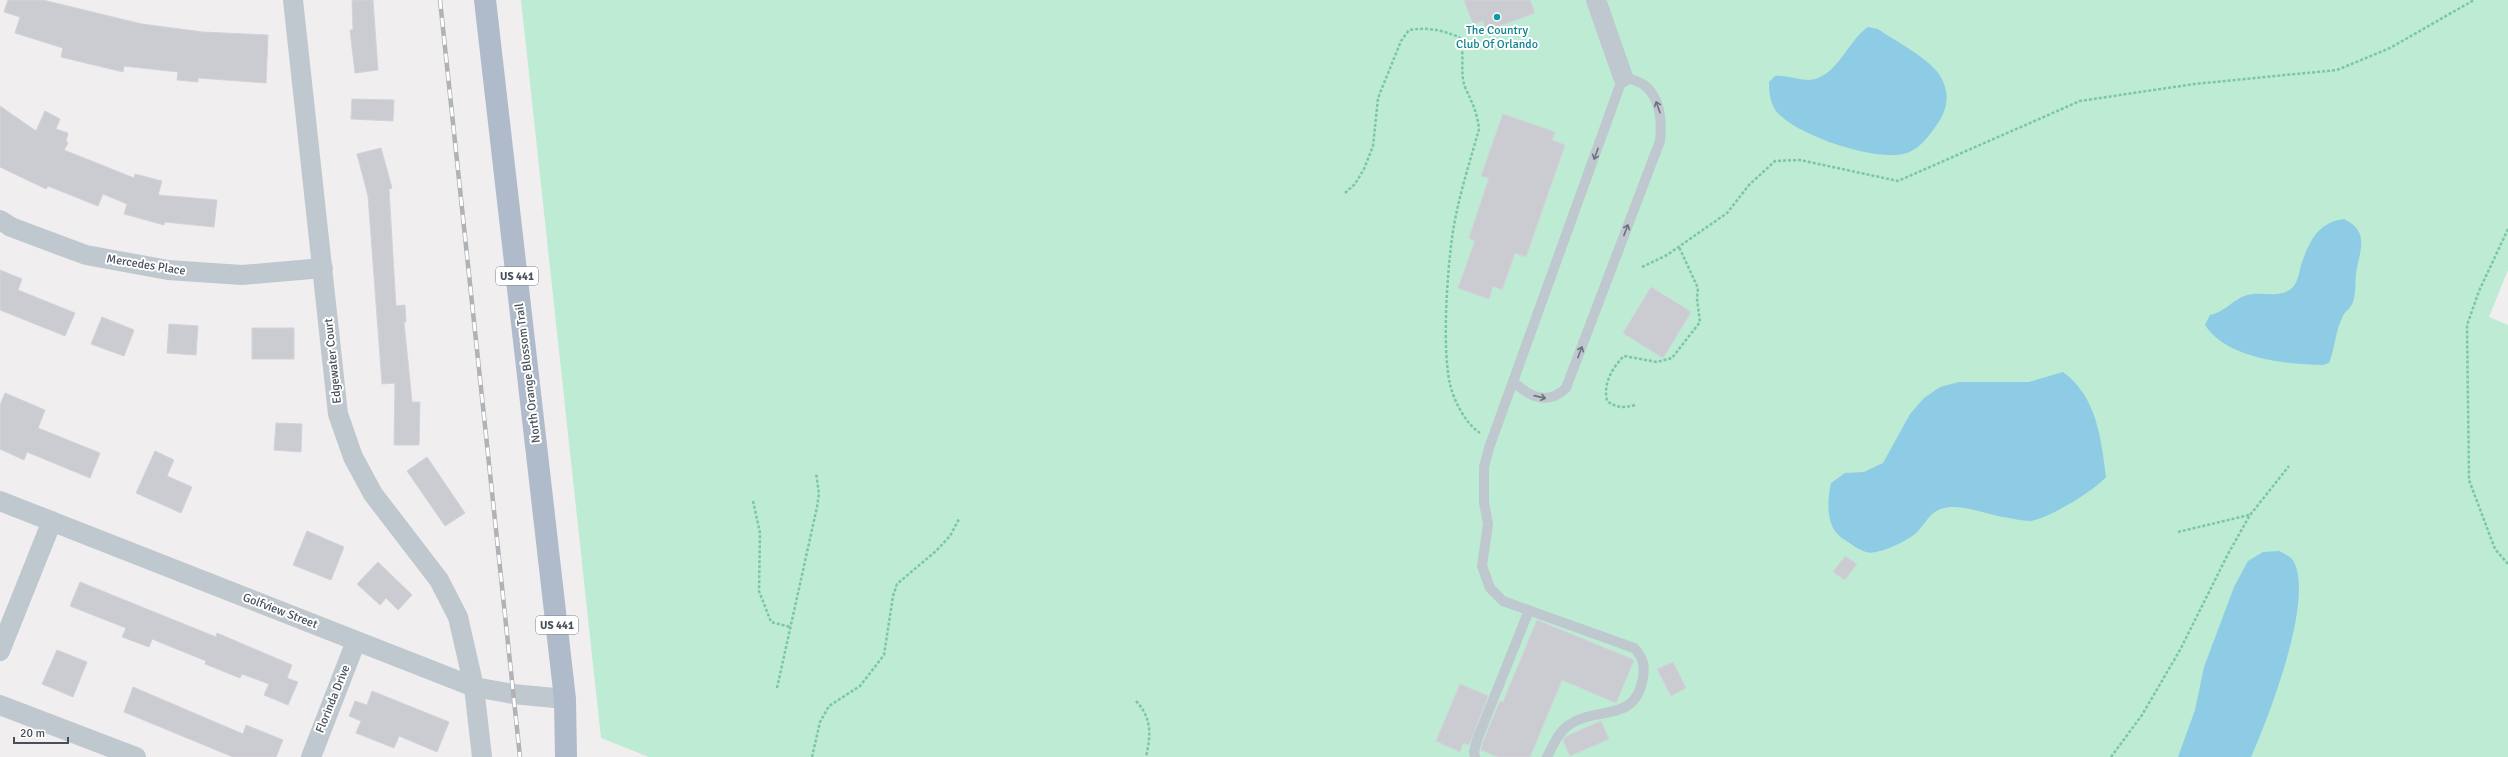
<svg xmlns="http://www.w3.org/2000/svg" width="2508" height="757" font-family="Signika,sans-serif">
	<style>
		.green { fill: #beebd3 }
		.water { fill: #8ecce5 }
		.building { fill: #cbccd2; stroke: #d2d3d9 }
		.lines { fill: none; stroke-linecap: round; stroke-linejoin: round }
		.path { stroke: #79c7a7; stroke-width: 2.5; stroke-dasharray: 3 2; stroke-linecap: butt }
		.lane { stroke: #bfc7cf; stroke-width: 10 }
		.street { stroke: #bfc7cf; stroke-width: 20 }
		.primary { stroke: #afbbcb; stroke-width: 22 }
		.rail-casing { stroke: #b0b2b7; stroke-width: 4.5 }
		.rail { stroke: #fff; stroke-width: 3; stroke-dasharray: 9; stroke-linecap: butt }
		.oneway { stroke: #6b737d }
		.culture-dot { fill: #0f9aa8; stroke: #fff; stroke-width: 1.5 }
		.labels { text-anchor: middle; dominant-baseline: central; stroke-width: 4; stroke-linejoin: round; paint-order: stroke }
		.shield { fill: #fff; stroke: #7e848c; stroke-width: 1 }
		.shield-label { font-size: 11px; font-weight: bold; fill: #474f5a }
		.culture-label { font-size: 12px; fill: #0d838f; stroke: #fff }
		.street-label { font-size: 12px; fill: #474f5a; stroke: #fff }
	</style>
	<rect width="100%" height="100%" fill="#f0eeee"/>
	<path class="green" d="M521 0H2508V270L2489 317 2508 325V757H649L601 738Z"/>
	<path class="water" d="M1868 27 1878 29C1895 41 1927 57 1939 74 1949 89 1949 105 1940 120 1931 133 1920 151 1903 154 1873 161 1795 135 1776 111 1770 103 1769 91 1769 82L1775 76C1787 75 1797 80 1809 80 1837 78 1848 40 1868 27Z
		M2344 219C2371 232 2359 252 2356 274 2355 283 2356 293 2353 302 2351 308 2345 311 2343 316 2335 331 2335 349 2329 363L2323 365C2286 364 2227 359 2205 325L2210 315C2225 312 2233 299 2247 295 2262 291 2279 299 2292 288 2299 281 2299 271 2302 262 2310 240 2319 222 2344 219Z
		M2063 372C2097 397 2101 438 2106 477 2094 491 2048 519 2030 521 2022 521 2011 518 2003 517 1986 514 1967 506 1950 507 1931 509 1929 519 1918 531 1911 540 1876 556 1866 552 1859 550 1851 544 1845 540 1825 529 1827 502 1831 483L1845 473 1864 472 1883 463 1910 414 1924 398 1940 387 1959 382H2029Z
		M2279 551C2283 553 2289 556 2292 559 2317 594 2268 718 2252 755L2251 757H2178L2195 710 2204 667 2234 587 2248 561 2263 552Z"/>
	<path class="building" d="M8 0H43L142 24 203 32 268 35 266 83 198 78V82L177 80 178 72 124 66 123 72 61 57 63 48 15 33 20 17 4 12Z
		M352 0H373L378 70 355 73 350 30H353Z
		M1464 0H1530L1535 13 1486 31 1483 21 1473 24Z
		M352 99 394 100 393 121 351 119Z
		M0 106 36 131 45 111 60 119 56 129 68 133 66 141 68 143 64 150 134 178 135 174 162 181 158 195 217 200 214 227 165 222 164 225 124 214 127 204 103 194 98 206 48 186 46 189 0 167Z
		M1503 114 1555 132 1552 140 1565 145 1526 257 1515 253 1502 290 1493 286 1489 299 1458 288 1475 241 1469 238 1489 178 1481 176Z
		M381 148 392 188 389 189 396 306 405 305 406 322H404L412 402H420L419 445H394L395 383 382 384 368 196 357 154Z
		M0 270 22 279 18 290 75 313 65 336 0 310Z
		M1651 287 1691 312 1663 358 1623 333Z
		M102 317 134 330 124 356 91 344Z
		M169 324 198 326 196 355 167 353Z
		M252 328H294V359H252Z
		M5 393 45 410 38 428 100 453 90 478 27 452 24 460 0 449V405Z
		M276 423 302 424 301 452 274 450Z
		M155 451 174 460 167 476 192 487 181 513 136 493Z
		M427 457 465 513 445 526 407 471Z
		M307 531 344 547 331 580 293 565Z
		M1845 556 1857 564 1845 580 1833 572Z
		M378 562 412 595 398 610 386 598 380 605 357 584Z
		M80 582 216 637 217 633 292 665 287 678 298 682 288 705 264 695 269 684 242 674 240 678 205 664 206 661 152 639 149 647 122 637 126 628 70 606Z
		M1537 620 1634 660 1616 703 1562 680 1530 757H1498L1481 750 1483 742 1500 701 1503 702Z
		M57 650 87 662 73 697 42 684Z
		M1673 662 1686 688 1671 696 1657 669Z
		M1460 684 1488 696 1469 745 1463 743 1460 752 1436 741Z
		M133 687 243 734 246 725 283 740 276 757H233L124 712Z
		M372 691 449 722 437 752 399 736 394 748 356 733 361 721 349 716 355 701 367 705Z
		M1601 721 1609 739 1570 756 1563 740 1567 736Z"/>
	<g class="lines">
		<path class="path" d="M1345 193 1355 184 1364 169 1373 146 1378 98 1401 41 1409 30C1428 27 1441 30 1459 37 1466 53 1459 71 1465 87 1472 103 1477 111 1479 129 1469 165 1457 201 1452 238 1447 275 1442 349 1450 384 1454 401 1465 423 1480 433
			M2508 229 2479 291 2467 325 2469 480 2495 549 2508 564
			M1642 267 1667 255 1727 213 1749 185 1775 161 1800 160 1898 181 2080 101 2194 84 2337 70 2390 48 2474 0
			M1635 405C1623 408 1617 408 1607 401 1603 384 1612 368 1624 356L1657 362 1672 358 1700 322 1697 299 1698 288 1679 247
			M753 501 760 533 759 591 771 622 790 627
			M2178 532 2249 515
			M777 688 817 507 819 494 816 473
			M1136 701C1152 718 1151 735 1146 757
			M812 757 820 722 829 706 860 686 884 655 893 596 897 584 936 551 950 536 959 519
			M2111 757 2142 715 2180 650 2228 554 2250 515 2289 466"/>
		<path class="lane" d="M1514 382C1530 398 1549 405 1566 388L1660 141C1662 122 1661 98 1644 85 1639 81 1629 79 1623 77L1489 448 1484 467V502L1488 524 1482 566 1490 588 1503 601 1634 648C1643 657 1645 665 1643 678 1635 724 1598 705 1569 725 1558 732 1553 746 1547 757
			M1475 757 1474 752 1477 740 1529 610"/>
		<path class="street" d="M293 0 338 414 353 457 373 494 439 580 458 617 474 687 482 757
			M1596 0 1623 77
			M0 220 11 227 86 255 168 270 242 275 323 268
			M0 501 474 687 513 694 565 699
			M0 651 52 521
			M0 705 136 757
			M311 757 356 641"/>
		<path class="primary" d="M485 0 565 699 566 757"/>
		<defs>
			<path id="rail" d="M440 0 520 757"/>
		</defs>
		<use href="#rail" class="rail-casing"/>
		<use href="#rail" class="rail"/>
	</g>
	<defs><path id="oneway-shaft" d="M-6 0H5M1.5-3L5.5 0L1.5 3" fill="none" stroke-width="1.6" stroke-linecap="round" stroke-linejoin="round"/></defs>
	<g class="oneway">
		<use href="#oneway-shaft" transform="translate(1658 107) rotate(-109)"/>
		<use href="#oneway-shaft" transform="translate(1596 154) rotate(110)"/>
		<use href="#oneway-shaft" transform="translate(1626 230) rotate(-69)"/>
		<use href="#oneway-shaft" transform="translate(1580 352) rotate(-69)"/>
		<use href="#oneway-shaft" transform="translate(1540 397) rotate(13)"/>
	</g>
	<circle class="culture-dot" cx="1497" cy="17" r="4"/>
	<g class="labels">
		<g class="shield">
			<rect x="496" y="267" width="42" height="18" rx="3"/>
			<rect x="536" y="616" width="42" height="18" rx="3"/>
		</g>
		<g class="shield-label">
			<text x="517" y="276">US 441</text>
			<text x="557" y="625">US 441</text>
		</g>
		<g class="culture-label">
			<text x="1497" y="30">The Country<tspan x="1497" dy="14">Club Of Orlando</tspan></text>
		</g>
		<g class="street-label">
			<text transform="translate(146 265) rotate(9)">Mercedes Place</text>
			<text transform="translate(333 361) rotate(-96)">Edgewater Court</text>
			<text transform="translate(528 373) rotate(-97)">North Orange Blossom Trail</text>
			<text transform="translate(280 611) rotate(21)">Golfview Street</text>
			<text transform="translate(333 699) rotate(-68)">Florinda Drive</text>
		</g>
	</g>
	<path d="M14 737v6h54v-6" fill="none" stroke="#474f5a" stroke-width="2"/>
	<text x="20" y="737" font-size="12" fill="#474f5a" stroke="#ffffff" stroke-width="3" paint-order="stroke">20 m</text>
</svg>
